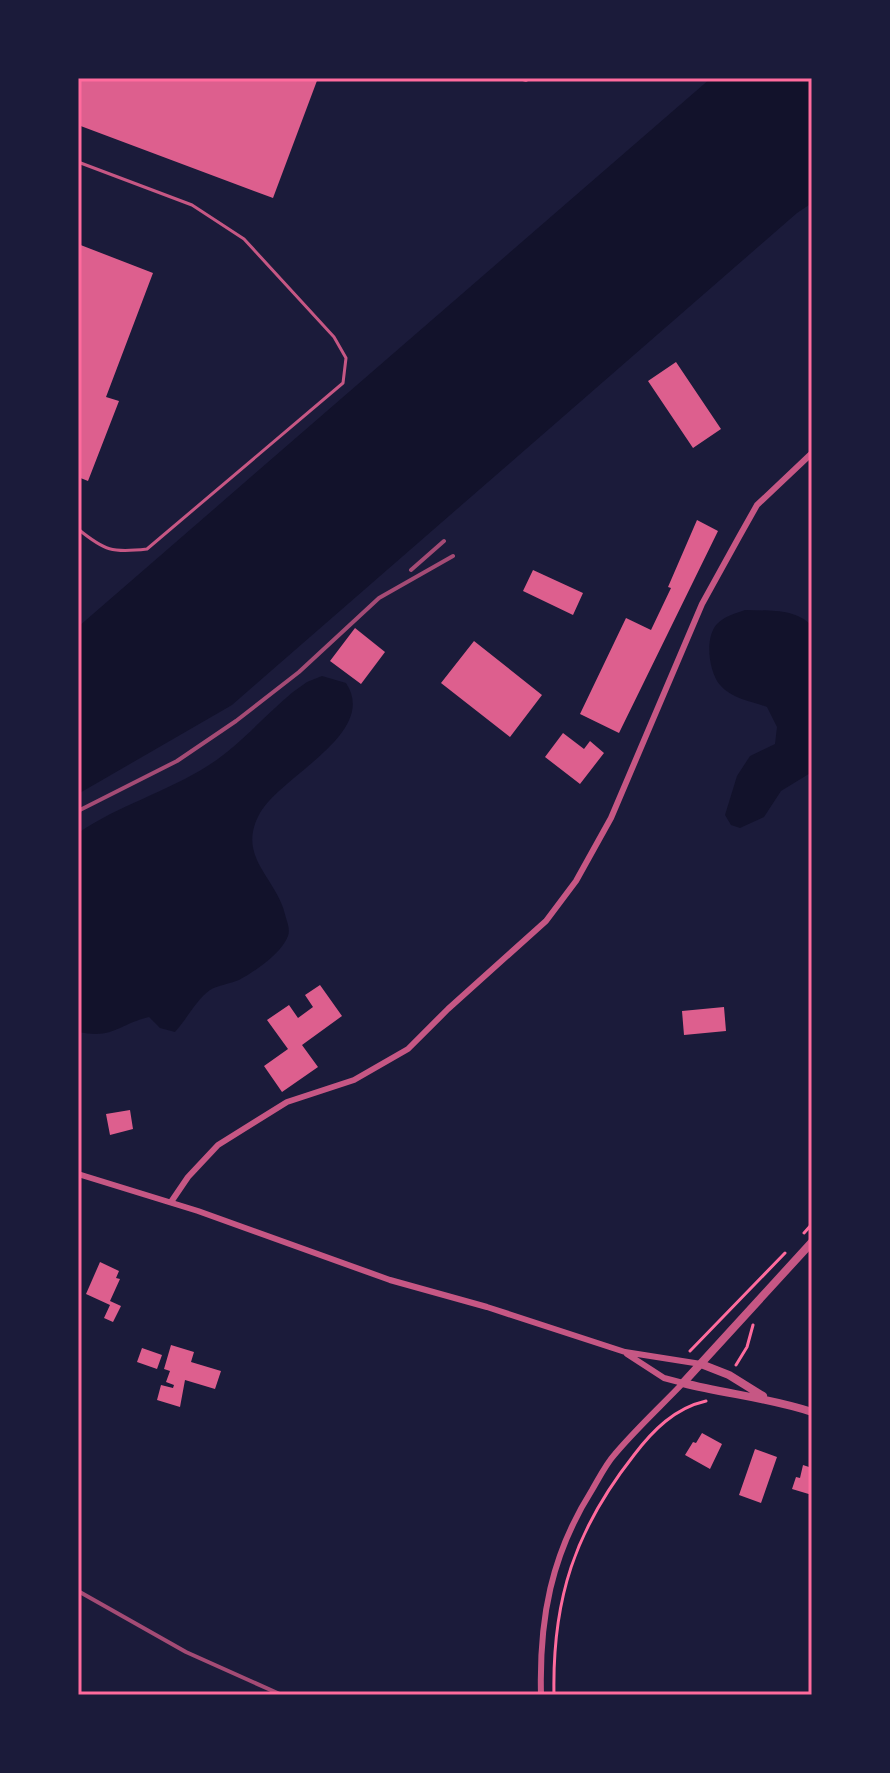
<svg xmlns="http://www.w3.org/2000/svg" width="890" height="1773" font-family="'Titillium Web',sans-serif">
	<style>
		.water { fill: #12122b }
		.building { fill: #dd5f8e }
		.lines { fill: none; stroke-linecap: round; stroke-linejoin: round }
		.path { stroke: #ff6b9d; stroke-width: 3 }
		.service { stroke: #c65784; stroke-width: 3 }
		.minor { stroke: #c65784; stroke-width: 6 }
		.tertiary { stroke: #c65784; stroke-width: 8 }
		.rail { stroke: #a44b75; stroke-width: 4 }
		.neatline { fill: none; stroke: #ff6b9d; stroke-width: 3 }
	</style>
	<rect width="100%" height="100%" fill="#1b1b3a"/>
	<path class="water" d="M711 78H812V203L797 213 232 705 78 794V627Z
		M745 610C769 611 795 608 812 626V772L781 791 764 817 740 828 731 825 725 815 737 776 750 756 775 744 777 727 767 707C751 701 732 699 720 685 709 672 704 638 717 624 725 616 734 614 745 610Z
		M322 676 346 683C379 733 282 775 260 813 235 858 278 877 286 918 288 924 290 930 288 936 282 953 254 972 239 980 230 984 218 985 210 990 196 1000 187 1019 175 1032L160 1028 149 1017C117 1025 114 1039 78 1032V892L80 888 78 833C119 805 167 792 209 765 240 745 265 715 293 692L307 682Z"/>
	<path class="building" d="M78 78H318L273 198 78 125Z
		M78 244 153 273 106 397 119 401 88 481 78 477Z
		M676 362 721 429 693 448 648 381Z
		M697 520 718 531 619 733 580 714 626 618 651 630 671 588 668 587Z
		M533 570 583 593 573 615 523 591Z
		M355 628 385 652 361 684 330 661Z
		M474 641 542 695 510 737 441 683Z
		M563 733 584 749 590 741 604 753 580 784 545 757Z
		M320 985 342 1016 302 1045 318 1067 282 1092 264 1066 288 1049 267 1020 289 1005 298 1018 313 1007 305 995Z
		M724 1007 726 1031 684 1035 682 1011Z
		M130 1110 133 1129 110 1135 106 1114Z
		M100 1262 119 1271 116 1278 120 1279 110 1301 121 1306 113 1322 104 1318 110 1305 86 1294Z
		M171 1345 194 1352 191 1362 221 1371 215 1389 185 1380 180 1407 157 1400 161 1385 173 1388 174 1385 166 1382 170 1371 164 1369Z
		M142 1348 162 1355 157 1369 137 1362Z
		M702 1433 722 1444 710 1469 685 1455 693 1442 696 1443Z
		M755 1449 777 1457 761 1503 739 1495Z
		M803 1465 812 1468V1495L792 1489 796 1477 800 1478Z"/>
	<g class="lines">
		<path class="path" d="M804 1233 812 1224
			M690 1351 785 1253
			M736 1365 747 1347 753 1325
			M554 1695C552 1599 575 1530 634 1455 653 1430 675 1408 706 1401"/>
		<path class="service" d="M78 162 192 205 244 239 334 337 346 358 343 383 147 549C112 553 105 551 78 529"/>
		<path class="minor" d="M78 1174 198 1211 390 1280 487 1307 625 1352 701 1364
			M171 1202 188 1177 218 1145 287 1102 354 1080 408 1049 448 1009 546 921 576 881 611 818 702 604 739 537 757 505 812 453
			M627 1354 664 1378 683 1383
			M541 1695C539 1619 551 1555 592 1490 599 1478 606 1464 615 1454 636 1429 661 1406 683 1383"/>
		<path class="tertiary" d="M812 1242 683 1383C726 1394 770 1398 812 1412
			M701 1364 729 1375 763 1396"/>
		<path class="rail" d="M520 78 526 80
			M411 570 444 541
			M78 811 177 761 236 721 299 672 379 598 453 556
			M78 1591 186 1652 282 1695"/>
	</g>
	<rect width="890" height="1773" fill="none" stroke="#1b1b3a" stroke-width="160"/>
	<rect x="80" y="80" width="730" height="1613" class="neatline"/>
</svg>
